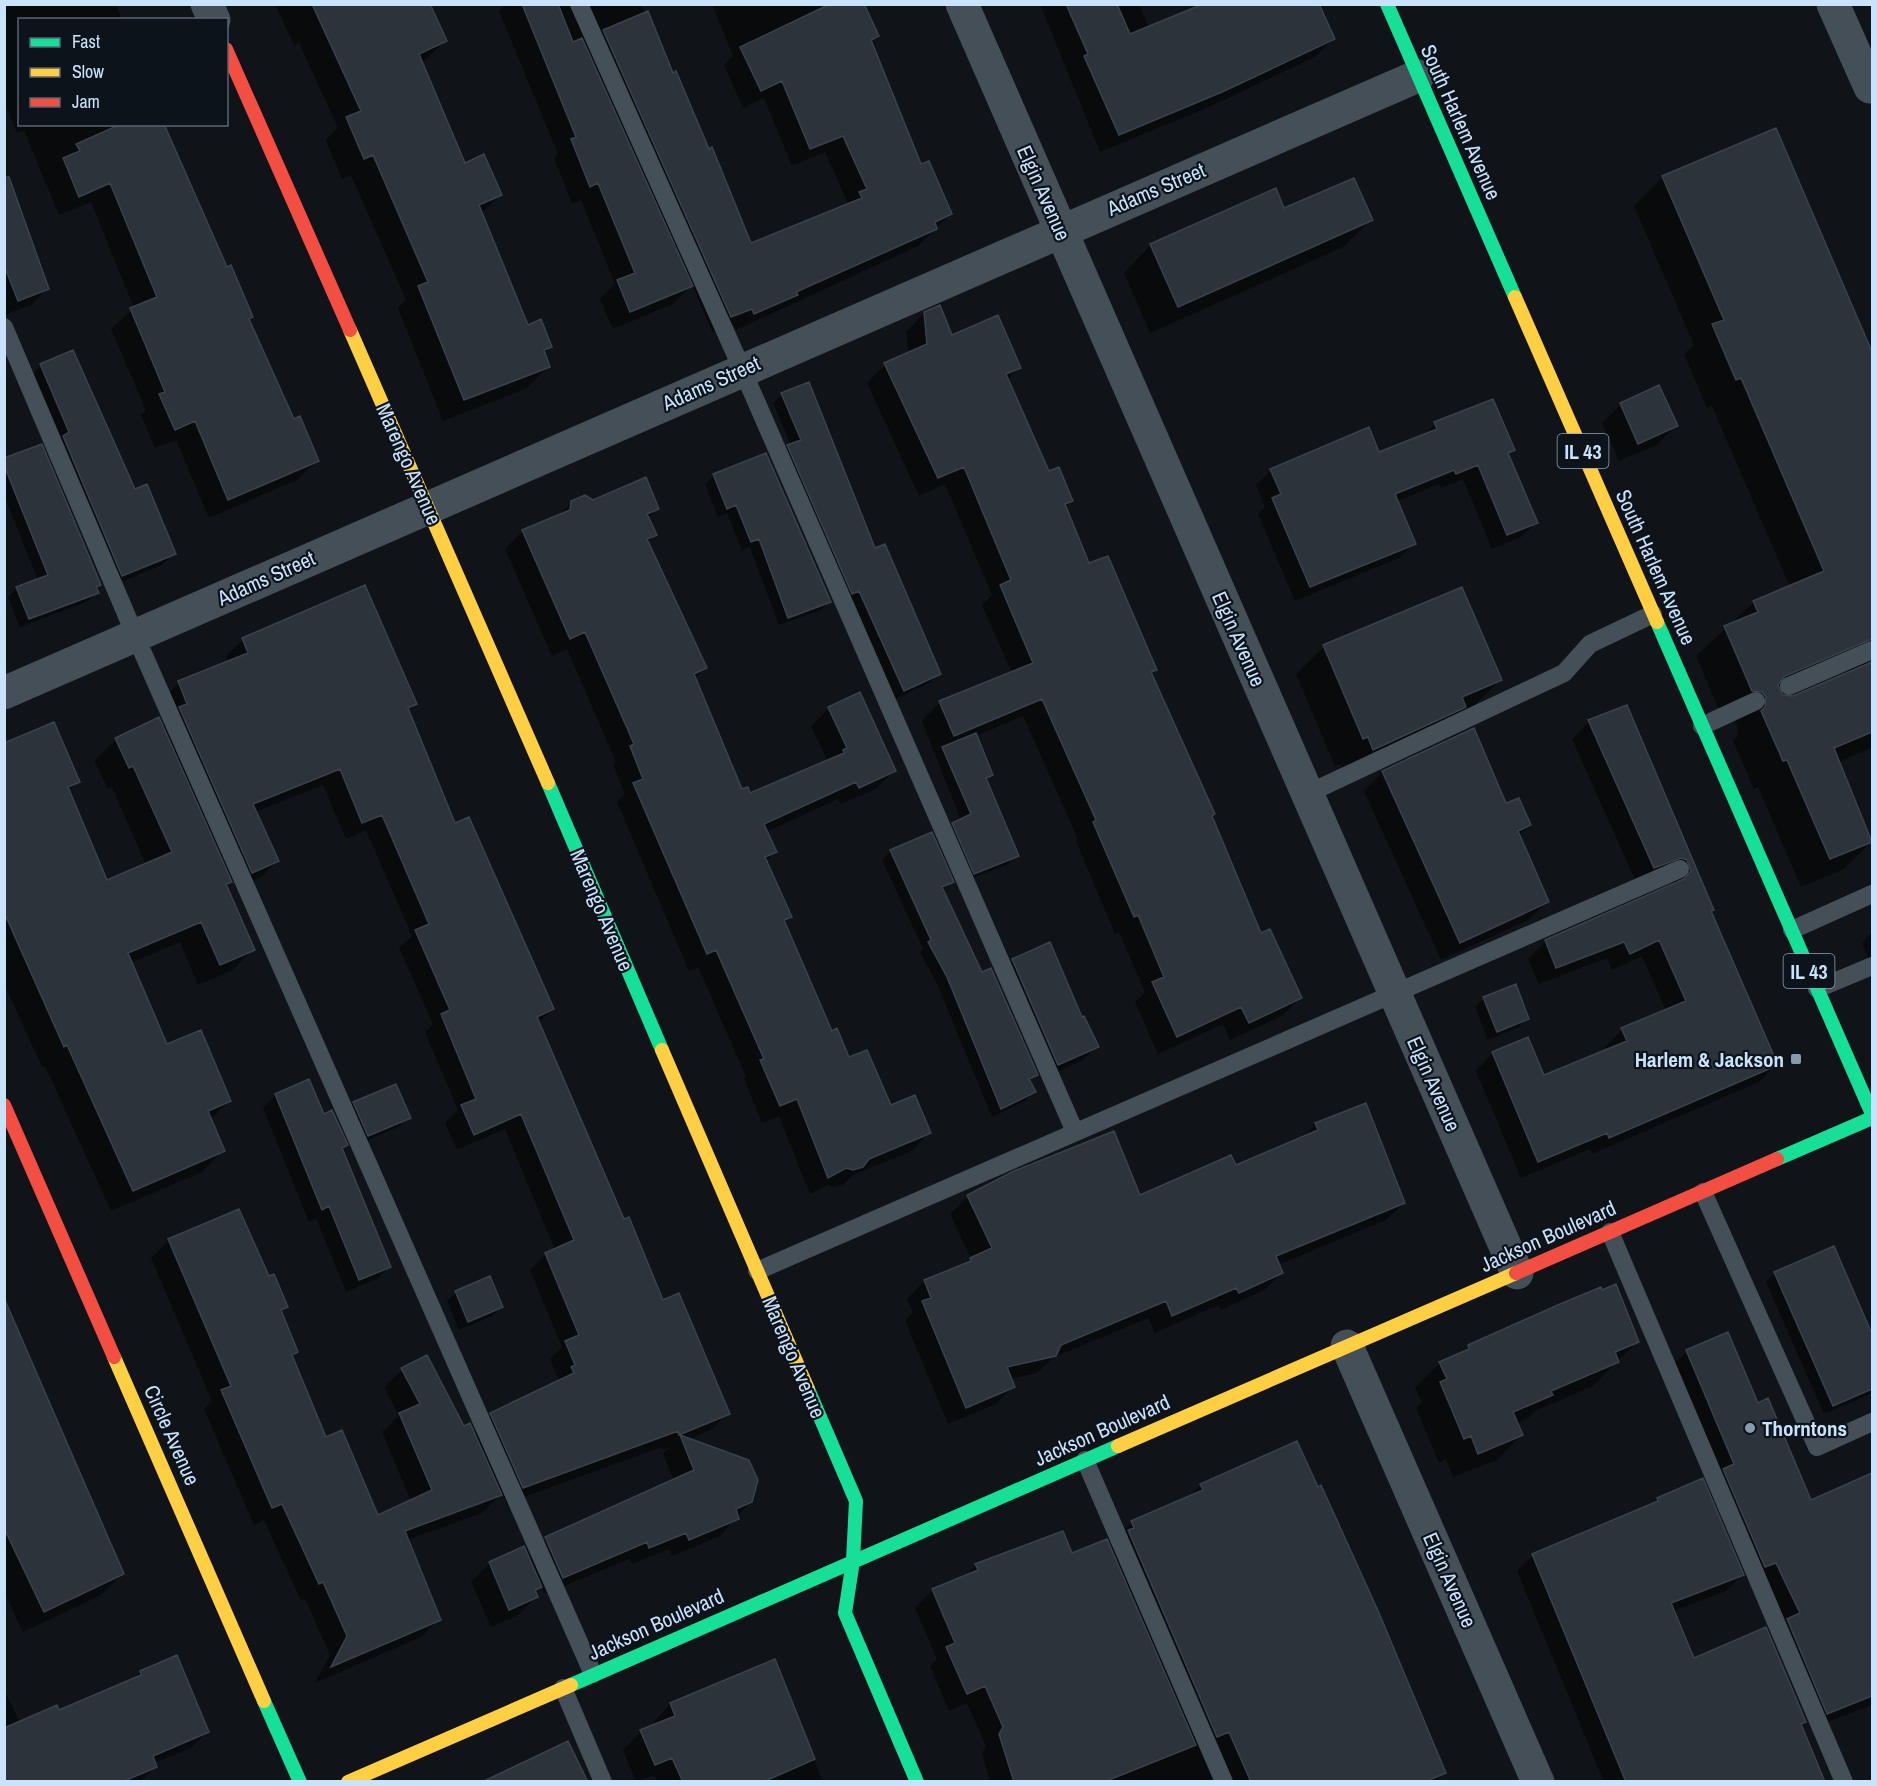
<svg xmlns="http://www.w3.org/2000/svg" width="1877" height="1786" font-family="'Archivo Narrow',sans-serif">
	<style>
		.shadow { fill: #0007; fill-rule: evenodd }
		.building { fill: #2c333a; stroke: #3a424c; stroke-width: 1.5 }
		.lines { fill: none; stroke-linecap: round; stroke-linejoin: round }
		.lane { stroke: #454f58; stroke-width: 18 }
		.street { stroke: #454f58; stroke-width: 33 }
		.fast { stroke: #16e098; stroke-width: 14 }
		.slow { stroke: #ffcf43; stroke-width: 14 }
		.jam { stroke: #f24e42; stroke-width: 14 }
		.poi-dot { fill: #889aac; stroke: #0c131b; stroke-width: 2 }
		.labels { text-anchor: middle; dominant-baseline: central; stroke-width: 4.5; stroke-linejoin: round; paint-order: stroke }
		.shield { fill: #0c131b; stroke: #90a5b8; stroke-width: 1.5 }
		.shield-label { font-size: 20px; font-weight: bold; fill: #c9e3fc }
		.street-label { font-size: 21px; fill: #c9e3fc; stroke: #0c131b }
		.poi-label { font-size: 21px; font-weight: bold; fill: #c9e3fc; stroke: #0c131b; text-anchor: end }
	</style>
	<rect width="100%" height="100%" fill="#101318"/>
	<path class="shadow" d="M4 4H116L122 20H20V124H163L190 189 193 188 293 421 317 461 297 480 209 518 176 440 155 448 141 415 146 410 111 329 134 308 91 202 59 215 24 130 17 133 4 102Z
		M275 4H429L445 41 422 63 464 165 501 194 481 214 527 326 550 347 544 354 548 367 527 388 443 421 398 308 406 300 351 175 342 179 326 140 338 128 299 43 294 45Z
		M505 4H641L750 245 849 205 825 152 792 166 764 98 743 108 724 65 733 56 712 4H862L877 36 870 42 920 166 950 214 918 246 736 330 734 325 713 333 692 285 673 304 613 329 600 299 615 284 581 200 572 203 554 158 558 154 499 11Z
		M1040 4H1139L1149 28 1333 39 1315 57 1202 110 1100 152Z
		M1775 129 1872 354V747L1839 762 1872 841 1844 869 1801 887 1758 787 1754 789 1733 741 1737 737 1738 726 1733 720 1723 719 1696 656 1754 602 1790 587 1712 406 1707 408 1684 354 1694 345 1634 206 1662 178ZM1844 667 1852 673 1787 699 1780 693Z
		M1283 210 1371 220 1343 247 1150 333 1124 273 1151 245Z
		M4 221 47 289 31 305 4 315Z
		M924 313 951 337 1019 367 1007 380 1048 473 1071 501 1065 507 1088 565 1156 669 1151 674 1260 935 1300 998 1282 1016 1230 1040 1223 1024 1158 1054 1135 1002 1145 992 1119 932 1115 934 1076 841 1078 839 1023 716 976 736 991 774 986 780 1017 855 1008 864 965 881 944 833 961 820 922 721 940 702 1012 673 982 605 992 595 945 484 919 496 867 383 885 365 909 354 906 332Z
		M41 365 134 491 174 553 162 565 111 586 30 377Z
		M1658 387 1676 426 1657 445 1619 461 1602 423 1621 404Z
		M782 395 875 550 939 673 931 682 895 699 779 455 791 445 773 403Z
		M1435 424 1513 450 1508 455 1536 523 1521 537 1492 549 1463 479 1441 488 1439 484 1397 501 1414 543 1399 558 1295 601 1258 514 1265 507 1256 485 1271 470 1378 454 1423 436Z
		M4 460 100 584 95 588 97 592 88 601 20 627 8 597 17 588 38 580 4 495Z
		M714 475 829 601 821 610 779 625 750 547 742 550 727 513 718 517 705 484Z
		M593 501 657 509 647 519 655 535 647 543 705 668 694 679 742 791 750 795 828 762 811 726 829 708 859 694 894 771 876 789 841 804 838 799 766 832 775 852 766 861 790 917 784 923 831 1033 849 1059 890 1107 929 1133 912 1151 853 1175 844 1184 834 1187 828 1185 810 1194 779 1116 762 1123 744 1079 746 1076 698 967 689 971 617 802 625 794 613 765 616 762 567 649 552 656 505 549 523 531 557 517 572 502Z
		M365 587 416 704 407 712 455 825 553 1009 538 1023 624 1221 662 1302 728 1413 712 1429 687 1440 751 1501 720 1536 672 1556 669 1549 632 1564 629 1559 545 1594 541 1585 534 1592 536 1597 518 1615 491 1627 471 1582 489 1564 524 1548 527 1557 546 1538 674 1480 663 1454 670 1447 663 1450 662 1447 507 1503 502 1493 482 1513 407 1540 439 1619 421 1637 315 1683 330 1655 305 1599 301 1601 264 1520 254 1525 204 1409 212 1401 151 1258 169 1240 268 1278 287 1307 280 1313 296 1352 291 1358 325 1439 377 1517 411 1501 382 1432 399 1416 384 1387 402 1370 463 1428 473 1433 491 1415 559 1381 550 1359 562 1347 530 1270 546 1254 555 1250 505 1129 457 1150 445 1123 458 1110 425 1032 433 1024 399 948 412 936 366 830 346 839 323 785 255 812 278 860 261 877 236 888 232 879 225 886 253 950 231 971 198 985 180 942 130 963 166 1046 230 1100 210 1120 223 1150 202 1172 111 1211 45 1066 42 1067 4 984V744L78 781 68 791 106 882 146 865 112 787 108 789 94 761 116 739 162 727 170 718 163 699 179 682 229 662 226 656 243 640Z
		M1324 647 1500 680 1472 708 1345 777 1340 764 1335 766 1296 674Z
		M1627 707 1710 912 1776 1065 1759 1082 1592 1154 1590 1149 1521 1178 1476 1071 1493 1053 1543 1077 1607 1051 1605 1047 1622 1030 1666 1011 1642 956 1612 970 1607 958 1539 984 1528 959 1546 941 1673 886 1670 877 1637 884 1572 739 1589 722Z
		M1383 772 1505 805 1530 825 1519 836 1547 902 1528 920 1441 960 1364 791Z
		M891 851 952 882 942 891 981 974 1036 1074 1029 1082 1034 1092 1025 1101 992 1117 938 986 920 952 923 949 882 860Z
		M1872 932V970L1862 943Z
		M1013 961 1081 1019 1097 1046 1083 1060 1044 1078 998 975Z
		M1484 998 1527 1018 1519 1027 1488 1040 1475 1007Z
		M276 1095 323 1116 346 1145 341 1150 390 1266 377 1279 346 1292 316 1218 309 1222 263 1108Z
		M354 1103 409 1117 400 1126 359 1144 345 1112Z
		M1316 1124 1404 1203 1386 1220 1278 1265 1282 1273 1264 1290 1221 1310 1218 1305 1155 1333 1148 1318 1052 1358 1037 1373 1011 1379 1014 1386 996 1404 948 1424 905 1320 913 1313 907 1299 924 1281 965 1265 971 1259 950 1214 968 1197 1015 1173 1139 1197 1235 1167 1301 1139Z
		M1833 1248 1872 1337V1393L1824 1414 1766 1282 1774 1273Z
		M456 1292 501 1307 492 1316 459 1330 447 1301Z
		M4 1299 122 1574 101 1595 23 1632 4 1592Z
		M1638 1341 1593 1386 1535 1411 1527 1419 1516 1424 1521 1435 1497 1460 1453 1477 1446 1459 1439 1463 1416 1408 1422 1402 1415 1388 1440 1363 1462 1354 1469 1347Z
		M1687 1351 1757 1405 1810 1502 1872 1475V1705L1811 1728 1772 1636 1782 1625 1760 1578 1749 1582 1708 1486 1717 1477 1671 1367Z
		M1201 1485 1444 1773 1435 1782H990L982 1753 986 1746 967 1703 949 1711 930 1666 937 1659 915 1608 933 1590 964 1577 976 1565 1110 1550 1116 1544 1114 1540 1132 1522 1188 1498Z
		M1658 1500 1742 1575 1726 1591 1673 1611 1693 1660 1804 1721 1800 1725 1822 1782H1604L1517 1571 1533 1555 1653 1505Z
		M774 1661 823 1782H657L654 1775 636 1782 623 1750 641 1732 654 1726 653 1722 671 1704Z
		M140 1672 207 1732 191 1748 154 1763 156 1766 140 1782H4V1689L20 1723 58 1712 133 1680Z"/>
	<path class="building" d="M312 4H430L447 41 419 54 465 163 484 154 502 195 479 205 528 325 541 319 552 347 544 350 550 367 464 400 418 286 428 282 373 155 364 159 346 117 361 111Z
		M522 4H558L573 42 582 38 693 286 630 312 617 280 635 273 598 183 590 187 571 139 576 137Z
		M830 4H864L879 36 871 40 921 164 929 161 952 214 935 222 937 229 796 292 798 295 754 314 752 309 731 317 603 30 648 11 673 73 676 71 709 149 712 147 751 243 862 198 859 192 867 189 843 136 810 149 782 81 761 91 740 47Z
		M1066 4H1117L1130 34 1203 4H1319L1335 39 1222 92 1119 135 1084 56 1088 54Z
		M121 124H164L227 267 231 265 253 317 249 319 294 419 300 416 319 461 228 500 195 421 175 430 159 394 165 392 130 308 157 297 110 183 79 197 63 158 80 151 76 144Z
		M1776 128 1872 352V639L1785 676 1778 685 1783 695 1793 696 1872 662V732L1834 748 1872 842 1830 859 1787 760 1783 761 1761 711 1765 707 1766 697 1762 692 1752 691 1724 626 1758 612 1753 601 1824 571 1741 378 1736 380 1712 324 1724 320 1662 176Z
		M4 177H9L49 289 18 301 4 265Z
		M1354 178 1373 220 1178 307 1150 244 1276 188 1284 208Z
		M940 305 952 335 998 315 1021 368 1006 374 1049 471 1059 467 1073 501 1065 504 1089 563 1108 556 1157 670 1151 672 1215 814 1212 816 1261 933 1270 929 1302 998 1249 1023 1241 1007 1177 1037 1152 982 1164 977 1138 915 1134 917 1093 822 1096 820 1042 699 954 736 939 701 1033 663 1000 585 1011 580 964 467 938 478 884 363 927 344 924 312Z
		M73 350 135 489 147 484 176 554 122 576 63 436 69 432 40 364Z
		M809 382 875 548 885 544 941 674 904 691 859 591 852 594 787 445 801 440 781 393Z
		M1659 385 1678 426 1638 444 1620 403Z
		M1493 399 1515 450 1508 453 1538 523 1507 535 1478 465 1456 474 1454 470 1395 494 1416 544 1310 587 1272 498 1281 494 1270 469 1369 427 1379 452 1437 429 1434 422Z
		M42 444 101 585 96 587 99 593 29 619 16 587 48 575 4 465V458Z
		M766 453 831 602 788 618 759 539 751 542 736 505 727 509 713 474Z
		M646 477 659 509 647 514 657 535 647 539 707 668 694 674 742 789 748 787 750 793 844 753 843 750 847 748 828 707 860 692 896 771 859 788 856 782 764 824 777 852 765 857 792 917 784 920 832 1031 837 1028 849 1057 867 1050 891 1105 915 1095 931 1133 869 1159 863 1167 853 1170 846 1168 828 1178 797 1099 780 1106 760 1060 764 1059 716 950 707 954 633 783 643 779 630 746 634 744 585 632 570 639 522 530 570 510 571 501 585 495 593 500Z
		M365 585 417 704 408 708 455 823 469 817 554 1009 537 1017 624 1219 629 1217 663 1300 679 1293 730 1414 679 1435 678 1431 523 1488 490 1413 574 1373 571 1367 575 1365 565 1341 579 1335 545 1253 574 1240 521 1114 474 1135 461 1105 476 1099 441 1014 450 1010 415 930 429 924 382 815 362 823 340 769 253 804 279 861 252 873 179 707 187 704 178 681 248 653 242 638Z
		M1462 587 1502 680 1462 697 1466 707 1373 750 1368 737 1363 739 1323 645Z
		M1627 705 1714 910 1711 911 1778 1065 1609 1138 1607 1133 1538 1162 1492 1052 1528 1037 1544 1075 1627 1041 1621 1028 1686 1001 1659 940 1630 954 1624 942 1556 968 1545 940 1684 879 1691 871 1687 860 1681 858 1654 868 1588 720Z
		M159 717 232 882 226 884 255 950 220 965 201 922 128 953 167 1044 201 1030 231 1101 208 1111 225 1151 133 1191 67 1045 64 1047 4 912V743L54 722 80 782 68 787 107 880 172 852 133 766 129 768 115 738Z
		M1474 728 1506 803 1519 798 1531 825 1518 831 1549 902 1460 943 1382 771Z
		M976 733 993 775 986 778 1019 856 974 874 952 823 971 814 942 747Z
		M932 832 954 882 942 887 982 972 991 968 1038 1075 1029 1079 1036 1092 1001 1109 947 977 928 942 931 940 890 850Z
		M1050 942 1082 1017 1084 1016 1099 1047 1058 1065 1012 959Z
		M1516 984 1529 1019 1497 1032 1483 997Z
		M309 1079 324 1114 332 1110 348 1145 342 1148 391 1267 359 1280 329 1206 322 1210 275 1094Z
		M396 1084 411 1118 368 1136 353 1102Z
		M1366 1103 1405 1203 1276 1256 1283 1273 1239 1293 1236 1288 1172 1316 1166 1301 1061 1345 1056 1356 1007 1367 1015 1387 966 1408 922 1301 931 1298 924 1280 971 1261 970 1258 992 1248 967 1195 1014 1171 1114 1131 1140 1195 1231 1155 1236 1165 1318 1130 1315 1123Z
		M239 1209 269 1276 274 1274 288 1307 281 1310 298 1352 292 1355 326 1437 342 1430 378 1515 432 1490 399 1413 420 1404 401 1368 427 1355 464 1426 470 1423 502 1495 405 1531 441 1620 331 1667 347 1636 323 1582 319 1584 282 1504 272 1508 221 1390 231 1386 168 1239Z
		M1834 1246 1872 1334V1389L1833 1406 1774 1272Z
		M490 1276 503 1307 468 1322 455 1291Z
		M1616 1284 1639 1342 1615 1352 1619 1362 1551 1391 1553 1395 1513 1412 1523 1435 1478 1454 1471 1436 1464 1439 1440 1382 1447 1379 1439 1362 1469 1349 1468 1345 1560 1304 1601 1287 1602 1290Z
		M4 1298 124 1574 44 1612 4 1528Z
		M1728 1332 1758 1403 1768 1398 1811 1500 1872 1473V1696L1827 1714 1787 1619 1800 1613 1776 1563 1765 1567 1723 1469 1734 1464 1686 1350Z
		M680 1435 749 1460 758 1480 752 1502 736 1509 739 1519 689 1540 686 1533 649 1548 647 1542 563 1578 545 1537 694 1470Z
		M1297 1441 1318 1487 1321 1485 1379 1613 1446 1773 1425 1782H1251L1229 1732 1217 1737 1128 1530 1134 1528 1131 1521 1203 1490 1200 1484Z
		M1703 1478 1744 1575 1671 1603 1694 1658 1766 1627 1806 1722 1801 1724 1825 1782H1626L1532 1554 1658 1501 1657 1498Z
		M1063 1531 1072 1553 1107 1539 1196 1745 1104 1782H1014L999 1734 1003 1727 985 1686 967 1694 946 1647 955 1643 932 1589 978 1570 975 1564Z
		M524 1546 542 1587 535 1590 538 1597 509 1610 489 1562Z
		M177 1655 209 1732 153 1756 157 1767 122 1782H4V1728L57 1705 59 1710 141 1675 140 1671Z
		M775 1659 815 1759 763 1782H683L672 1758 655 1765 640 1730 675 1716 670 1703Z
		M568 1741 588 1782H482Z"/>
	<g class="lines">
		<path class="lane" d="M579 4 742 369 1075 1132
			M4 327 135 635 593 1674
			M1789 686 1872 650
			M1702 726 1756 701
			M1307 794 1564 673 1590 644 1653 614
			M1792 930 1872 894
			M1817 989 1872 966
			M1703 1192 1817 1447 1872 1422
			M1610 1232 1844 1782
			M757 1271 1680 869
			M1085 1460 1224 1782
			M563 1688 603 1782"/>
		<path class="street" d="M207 4 214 20
			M962 4 1517 1273
			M1833 4 1870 87
			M4 693 1418 76
			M1347 1346 1538 1782"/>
		<path class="fast" d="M1387 4 1515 297
			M1657 622 1872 1114
			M548 783 662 1050
			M1777 1159 1872 1118
			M808 1389 856 1501 853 1561 845 1613 917 1782
			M571 1685 1118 1446
			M264 1701 300 1782"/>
		<path class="slow" d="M1515 297 1657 622
			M350 330 548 783
			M662 1050 808 1389
			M114 1357 264 1701
			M1118 1446 1516 1273
			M348 1782 571 1685"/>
		<path class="jam" d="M226 49 350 330
			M4 1105 114 1357
			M1516 1273 1777 1159"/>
	</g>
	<g class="poi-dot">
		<rect x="1790" y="1053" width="12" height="12" rx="3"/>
		<circle cx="1750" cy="1428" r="6"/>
	</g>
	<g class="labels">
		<g class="shield">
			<rect x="1557.5" y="434" width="51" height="34" rx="4.5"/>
			<rect x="1783.5" y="954" width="51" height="34" rx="4.5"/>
		</g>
		<g class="shield-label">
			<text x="1583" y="451">IL 43</text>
			<text x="1809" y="971">IL 43</text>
		</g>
		<g class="street-label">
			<text transform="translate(1461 122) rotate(66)">South Harlem Avenue</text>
			<text transform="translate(1156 189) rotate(-23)">Adams Street</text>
			<text transform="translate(1044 193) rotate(66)">Elgin Avenue</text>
			<text transform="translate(711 383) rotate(-24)">Adams Street</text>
			<text transform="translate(409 464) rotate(66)">Marengo Avenue</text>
			<text transform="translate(1656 567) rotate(66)">South Harlem Avenue</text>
			<text transform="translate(266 578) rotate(-24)">Adams Street</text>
			<text transform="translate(1239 639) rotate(66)">Elgin Avenue</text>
			<text transform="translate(602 910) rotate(67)">Marengo Avenue</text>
			<text transform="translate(1434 1084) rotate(66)">Elgin Avenue</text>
			<text transform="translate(1548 1236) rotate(-24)">Jackson Boulevard</text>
			<text transform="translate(794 1357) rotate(67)">Marengo Avenue</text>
			<text transform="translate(1102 1430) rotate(-24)">Jackson Boulevard</text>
			<text transform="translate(172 1435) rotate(66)">Circle Avenue</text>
			<text transform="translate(1450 1580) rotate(66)">Elgin Avenue</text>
			<text transform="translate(656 1624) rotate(-24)">Jackson Boulevard</text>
		</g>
		<g class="poi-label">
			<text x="1784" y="1059">Harlem &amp; Jackson</text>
			<text x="1762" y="1428" text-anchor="start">Thorntons</text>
		</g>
	</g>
	<rect width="1877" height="1786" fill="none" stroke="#c9e3fc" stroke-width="12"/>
	<rect x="18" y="18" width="210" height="108" fill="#0c131b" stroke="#586675" stroke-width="1.5"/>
	<rect x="30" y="38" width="30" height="9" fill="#16e098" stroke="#586675" stroke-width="1.5"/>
	<text x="72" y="48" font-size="18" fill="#c9e3fc">Fast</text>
	<rect x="30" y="68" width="30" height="9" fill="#ffcf43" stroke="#586675" stroke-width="1.5"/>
	<text x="72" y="78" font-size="18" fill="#c9e3fc">Slow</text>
	<rect x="30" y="98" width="30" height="9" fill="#f24e42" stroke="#586675" stroke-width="1.5"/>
	<text x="72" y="108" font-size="18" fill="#c9e3fc">Jam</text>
</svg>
